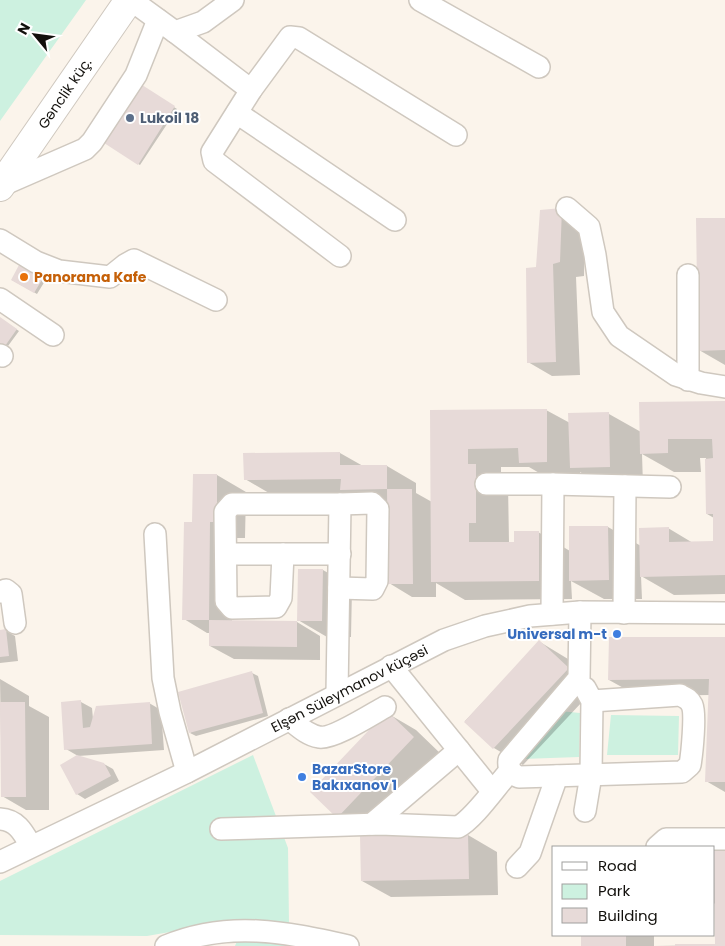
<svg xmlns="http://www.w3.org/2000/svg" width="725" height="946" font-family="Poppins,sans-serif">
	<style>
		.green { fill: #cdf1e0 }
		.shadow { fill: #0003; fill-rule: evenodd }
		.building { fill: #e7dad8 }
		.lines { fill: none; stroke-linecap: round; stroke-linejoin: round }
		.minor-casing { stroke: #cfc8bf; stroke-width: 24 }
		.major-casing { stroke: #cfc8bf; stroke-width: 30 }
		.minor { stroke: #fff; stroke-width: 21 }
		.major { stroke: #fff; stroke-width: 28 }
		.service-dot { fill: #5c6f8a; stroke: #fff; stroke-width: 2 }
		.food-dot { fill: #e8710a; stroke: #fff; stroke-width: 2 }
		.shop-dot { fill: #3f7fe0; stroke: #fff; stroke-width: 2 }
		.labels { text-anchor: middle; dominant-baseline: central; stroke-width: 4; stroke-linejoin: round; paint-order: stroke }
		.street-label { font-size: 14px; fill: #12100c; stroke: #fff }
		.service-label { font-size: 14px; font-weight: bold; fill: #4e5e75; stroke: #fff; text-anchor: start }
		.food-label { font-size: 14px; font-weight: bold; fill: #c56008; stroke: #fff; text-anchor: start }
		.shop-label { font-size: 14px; font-weight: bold; fill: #366cbe; stroke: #fff; text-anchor: end }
	</style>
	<rect width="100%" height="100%" fill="#fbf4eb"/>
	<path class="green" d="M0 0H86L0 121Z
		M560 711 580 713 579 757 522 759Z
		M611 715 679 716 678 755H607Z
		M253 755 288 848 289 924 210 925 147 936 0 935V881Z
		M237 941H299L317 946H235Z"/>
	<path class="shadow" d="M139 85 177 109 140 165 103 141Z
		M541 211 585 223 584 276 576 277 580 375 552 376 528 362 538 268Z
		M725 219V365L699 350Z
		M20 267 45 281 37 294 12 280Z
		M0 318 19 331 8 346 0 341Z
		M725 402V594L674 595 641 576 642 599H604L571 581 572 599 465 600 436 583V597H412L389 583V505L371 506 347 492 269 493 245 479V454L340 453 363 466H387L416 483V493L432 502 431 411 546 410 570 423 609 414 641 432ZM642 454 674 472H701L700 458H706L707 514 714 518V542L693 543 668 528 641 546 608 527 570 551 538 532 515 543H509L508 484 501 480V467H529L553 481 580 480V472L604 486 643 485Z
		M217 475 246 492 245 538H234L232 621 297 622 320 636V660L234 659 210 646V633H207L184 619 195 523Z
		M323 570 352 587 351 637H327L298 620Z
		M0 631H6L15 636 18 661 0 663Z
		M725 638V792L706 781 710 695 638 696 609 680Z
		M540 642 568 659 597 686 523 765 494 748 465 721Z
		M252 673 258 676 268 716 196 736 190 733Z
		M0 679 29 696V706L49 717V810H26L2 796Z
		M81 702 92 708 93 719 149 703 161 710 164 750 78 756 66 749Z
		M387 713 416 730 442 755 367 834 338 817Z
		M104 764 113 769 119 781 85 799 77 794Z
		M468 835 497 852 498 895 391 897 362 881Z
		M714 850H725V946H582V935H654V946L717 945 716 905 714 903Z"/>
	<path class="building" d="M139 83 175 106 138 165 101 141Z
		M562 208 560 262 553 264 556 362 527 363 526 268 536 267 540 210Z
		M696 218H725V350L698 351Z
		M19 265 43 278 34 293 11 280Z
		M0 317 17 329 5 346 0 343Z
		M725 401V575L640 577 639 528 669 527V542L713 541V514H706L705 459 713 458 712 439H668V453L640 454 639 402Z
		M547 409V462L519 463 518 448 468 449V464H476V523H469V542H514V531H539V581L431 582 430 410Z
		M609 412 610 467 570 468 568 413Z
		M340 452V465H387V489H412L413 584H388L387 489 340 490 341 479 244 480 243 453Z
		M193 474H217V522H210L209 620H182L184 522H192Z
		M569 526H608L609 580 569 581Z
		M298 569H323L322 621H297Z
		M209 620 297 621V647L209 646Z
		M6 629 9 656 0 657V630Z
		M609 637H725V782H705L709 679 608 680Z
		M539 640 569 668 493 749 464 722Z
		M252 671 263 713 189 733 178 692Z
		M81 700 83 728 90 727 96 706 150 702 152 744 64 750 61 702Z
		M0 702H25L26 797H1Z
		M387 711 414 737 337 818 310 792Z
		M77 755 104 763 111 776 76 795 60 765Z
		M468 834 469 879 361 881 360 836Z
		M714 849H725V946H675V944H715Z
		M581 935H626V946H581Z"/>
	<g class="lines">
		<defs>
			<g id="minor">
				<path d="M131 0 175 32 203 22 233 0"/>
				<path d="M420 0 539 67"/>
				<path d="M175 32 251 90"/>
				<path d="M237 113 395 220"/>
				<path d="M0 186 85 149 92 142 136 75 158 20"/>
				<path d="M567 208 589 227 595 255 603 312 619 336 676 375 701 383 725 387"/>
				<path d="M0 240 36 262 59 271 110 277 125 265 134 260 216 300"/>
				<path d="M340 256 214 161 212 152 251 90 290 37 299 38 456 135"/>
				<path d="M688 275V380"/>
				<path d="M0 299 53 335"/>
				<path d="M0 355 2 356"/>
				<path d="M486 484H553L670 487"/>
				<path d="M155 534 163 678 170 712 187 772"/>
				<path d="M226 554H340"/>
				<path d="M283 554 281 598 276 607 232 608 226 601 225 512 232 504H340L337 694"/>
				<path d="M339 588 373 589 377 581 378 509 372 503 340 504"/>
				<path d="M0 592 6 590 11 594 15 623"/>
				<path d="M580 612 579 678 509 760C508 768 511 774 519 777L682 772 690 765C692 753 696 714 692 705 689 699 686 698 680 695L592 701"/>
				<path d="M624 613 625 486"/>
				<path d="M552 614 553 484"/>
				<path d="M391 666 492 791"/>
				<path d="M289 719C298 726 307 735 319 737 332 740 372 714 385 707"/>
				<path d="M585 811 591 775 592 701 585 688"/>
				<path d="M0 819C17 820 23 832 31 846"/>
				<path d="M372 824 459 750"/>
				<path d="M221 829 380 824 458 827C474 819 497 785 510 771"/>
				<path d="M657 847 666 839H725"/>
				<path id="s1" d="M0 862 187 772 444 640 485 626 530 616 580 612 725 613"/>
				<path d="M517 867 530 853 557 776"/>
				<path d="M166 946C229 920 285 932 348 946"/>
			</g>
			<g id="major">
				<path id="s2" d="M0 187 129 0"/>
			</g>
		</defs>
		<use href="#minor" class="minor-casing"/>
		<use href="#major" class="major-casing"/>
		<use href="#minor" class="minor"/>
		<use href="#major" class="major"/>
	</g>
	<circle class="service-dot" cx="130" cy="118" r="5"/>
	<circle class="food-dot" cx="24" cy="277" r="5"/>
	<g class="shop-dot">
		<circle cx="617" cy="634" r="5"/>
		<circle cx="302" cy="777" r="5"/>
	</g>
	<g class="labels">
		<g class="street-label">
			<text stroke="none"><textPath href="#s2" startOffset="114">Gənclik küç.</textPath></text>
			<text stroke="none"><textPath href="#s1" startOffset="390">Elşən Süleymanov küçəsi</textPath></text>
		</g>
		<g class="service-label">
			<text x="140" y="118">Lukoil 18</text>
		</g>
		<g class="food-label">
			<text x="34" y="277">Panorama Kafe</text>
		</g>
		<g class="shop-label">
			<text x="607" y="634">Universal m-t</text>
			<text x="312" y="769" text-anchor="start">BazarStore<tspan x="312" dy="16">Bakıxanov 1</tspan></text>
		</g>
	</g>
	<rect x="552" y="846" width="162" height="90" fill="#ffffff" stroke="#a09f9e"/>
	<rect x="562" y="862" width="25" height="8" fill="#ffffff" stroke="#a09f9e"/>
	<text x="598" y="871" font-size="15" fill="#12100c">Road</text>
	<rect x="562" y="884" width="25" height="15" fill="#cdf1e0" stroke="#a09f9e"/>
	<text x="598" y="896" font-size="15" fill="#12100c">Park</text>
	<rect x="562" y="908" width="25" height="15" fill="#e7dad8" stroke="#a09f9e"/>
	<text x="598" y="921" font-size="15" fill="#12100c">Building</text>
	<g transform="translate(35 35) rotate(299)" stroke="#ffffff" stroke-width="4" paint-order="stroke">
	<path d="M0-4L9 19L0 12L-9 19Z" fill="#12100c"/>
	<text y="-8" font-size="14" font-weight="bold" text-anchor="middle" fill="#12100c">N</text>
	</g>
</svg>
